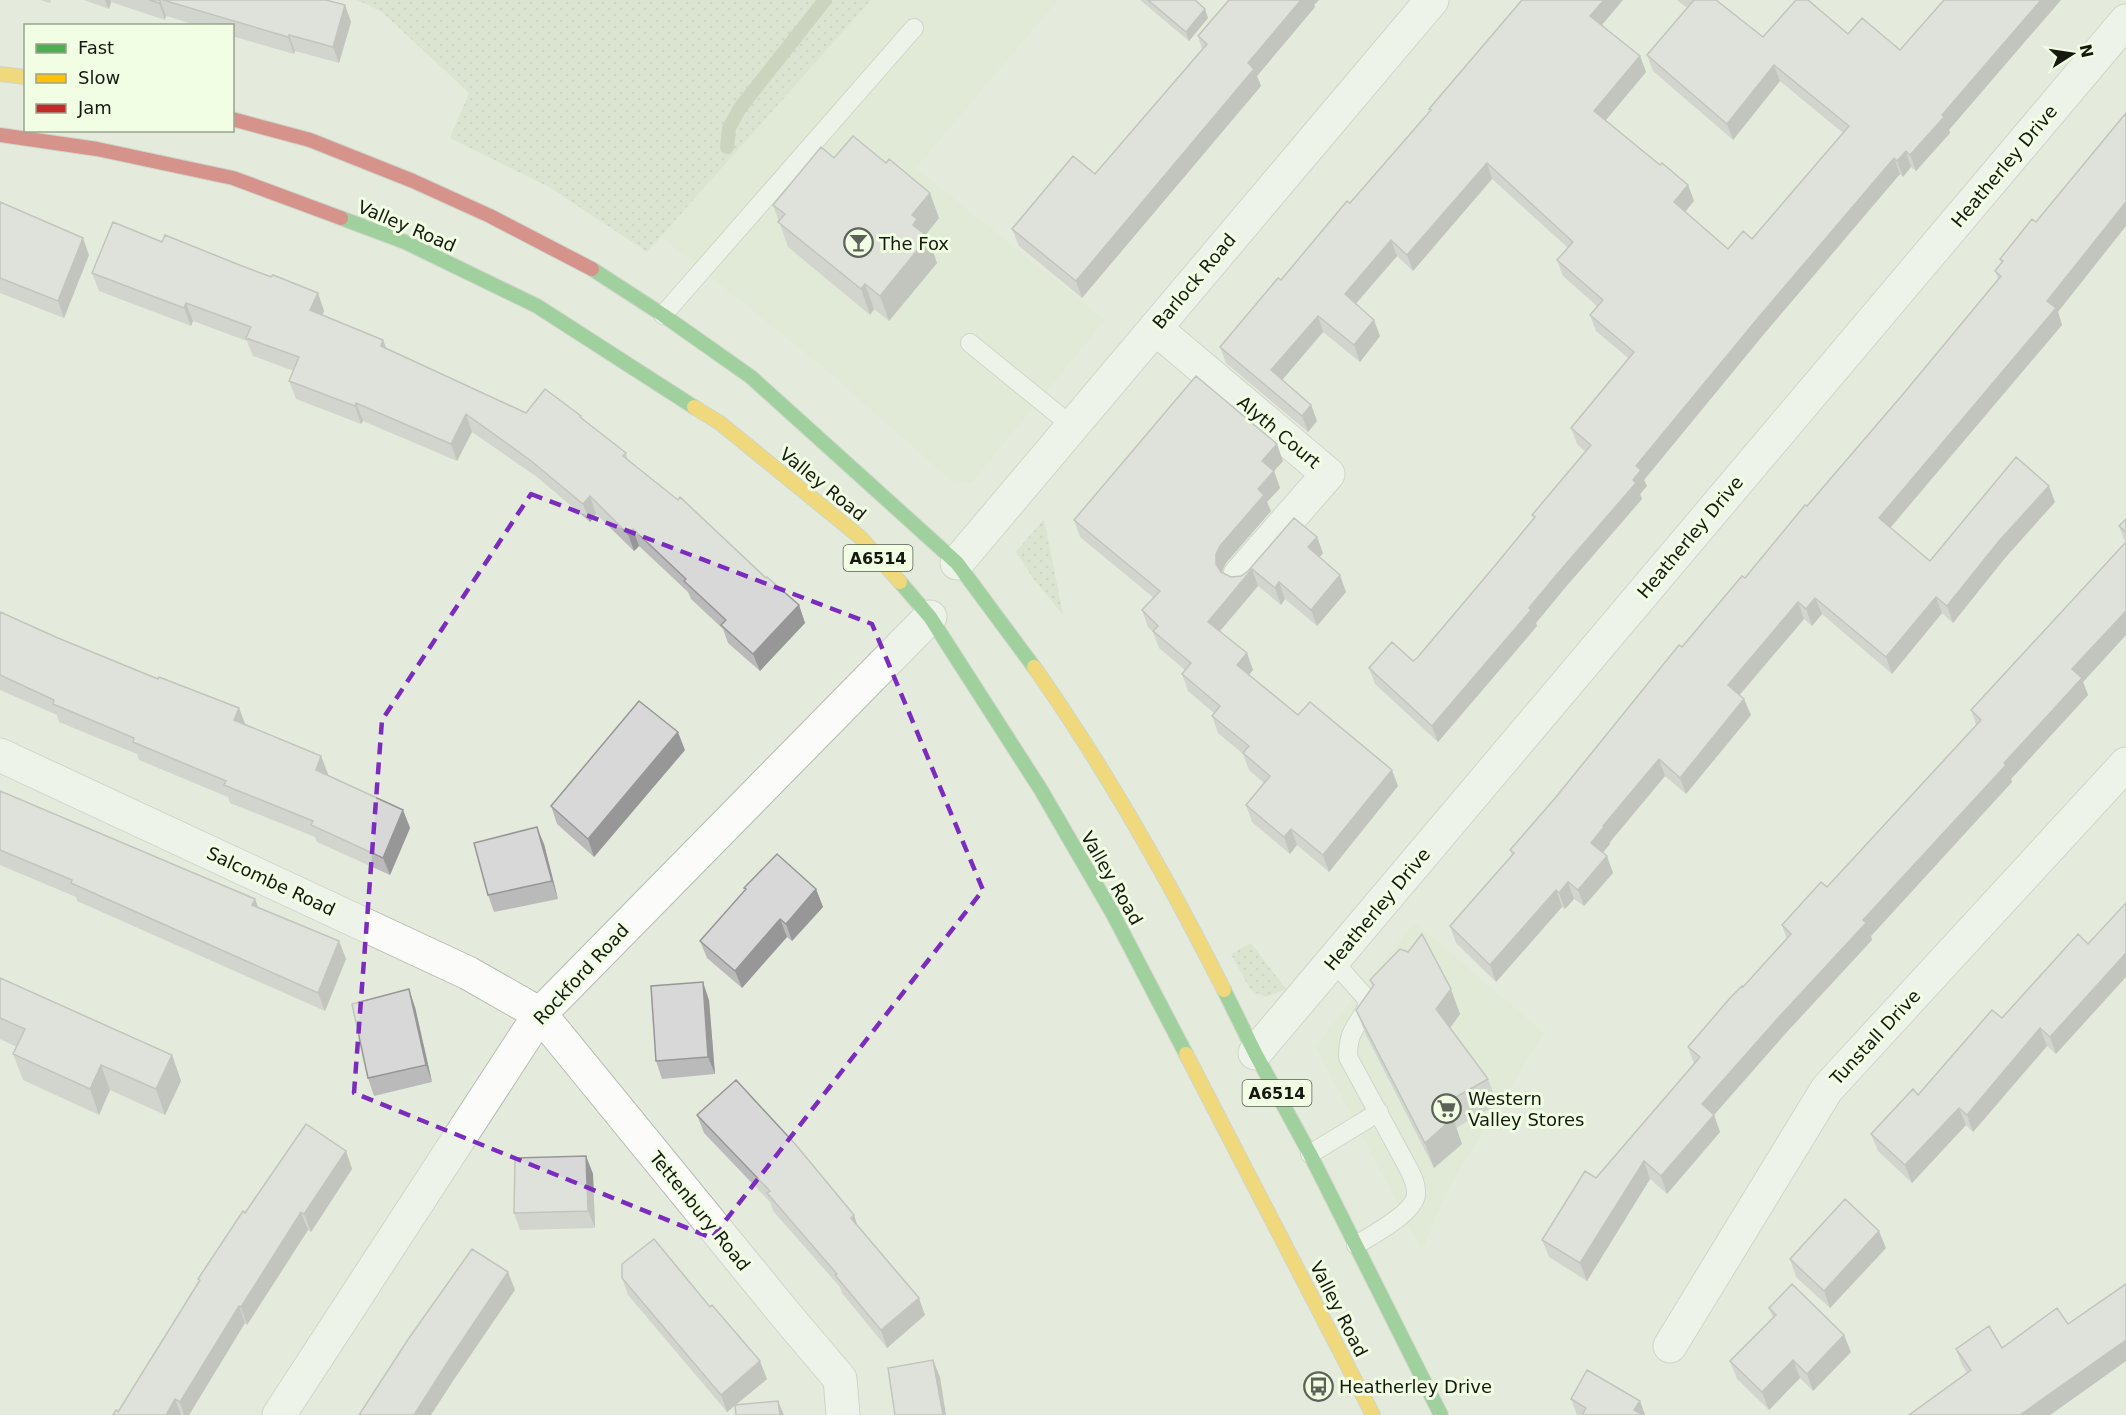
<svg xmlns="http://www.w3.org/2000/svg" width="2126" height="1415" font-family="'DejaVu Sans',sans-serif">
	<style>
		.built { fill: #dde9d0 }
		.grass { fill: url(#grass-dots) }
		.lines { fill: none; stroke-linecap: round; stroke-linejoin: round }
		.stream { stroke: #abb99b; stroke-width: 14 }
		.lane-casing { stroke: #b6bcb1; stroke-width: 20 }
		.street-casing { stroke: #b6bcb1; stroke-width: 35 }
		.fast-casing { stroke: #b6bcb1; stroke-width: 16 }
		.slow-casing { stroke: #b6bcb1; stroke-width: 16 }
		.jam-casing { stroke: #b6bcb1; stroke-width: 16 }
		.lane { stroke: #fbfcfa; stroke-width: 18 }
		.street { stroke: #fbfcfa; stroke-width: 33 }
		.fast { stroke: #4caf50; stroke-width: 14 }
		.slow { stroke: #ffc107; stroke-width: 14 }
		.jam { stroke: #c62828; stroke-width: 14 }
		.wall { fill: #bbbabb }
		.shaded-wall { fill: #989798 }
		.building { fill: #d9d8d9; stroke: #989798; stroke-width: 1.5 }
		.marked { fill: none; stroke: #7b2cbf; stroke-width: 4.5; stroke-dasharray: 12 8; stroke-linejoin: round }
		.labels { text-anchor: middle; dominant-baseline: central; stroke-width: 6; stroke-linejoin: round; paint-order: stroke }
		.shield { fill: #f2fee4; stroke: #575e50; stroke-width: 1.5 }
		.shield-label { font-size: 16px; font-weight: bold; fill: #151910 }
		.street-label { font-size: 18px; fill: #151910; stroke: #f2fee4 }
		.poi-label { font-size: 18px; fill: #151910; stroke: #f2fee4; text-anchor: start }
	</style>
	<defs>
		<pattern id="grass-dots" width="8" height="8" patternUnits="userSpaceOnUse" patternTransform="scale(1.5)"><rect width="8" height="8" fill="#d0dcc3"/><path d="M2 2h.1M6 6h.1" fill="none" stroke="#b2bca6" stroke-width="1.8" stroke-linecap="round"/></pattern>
	</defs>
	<rect width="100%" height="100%" fill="#e4ebdd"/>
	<path class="built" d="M871 0H1058L916 168 1105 320 972 482 955 484 825 369 660 236Z
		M1415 922 1544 1033 1448 1189 1422 1251 1315 1046Z"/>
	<path class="grass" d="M357 0H871L647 252 549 187 450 138 469 93 382 12Z
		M1044 519 1063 615 1032 577 1016 552Z
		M1251 943 1286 989 1266 997 1251 991 1231 954Z"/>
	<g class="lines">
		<path class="stream" d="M727 147 729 128 740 108 825 0"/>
		<defs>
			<path id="lane" d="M663 315 914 28
				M970 343 1072 426
				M1333 961 1366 998 1368 1005C1357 1028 1348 1029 1348 1057L1406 1164C1411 1173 1417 1184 1416 1195 1414 1213 1371 1236 1356 1245
				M1310 1154 1379 1112"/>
			<path id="street" d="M1155 328 1328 474 1240 575
				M957 563 1432 0
				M0 755 468 973 540 1014 785 1314 840 1379 843 1415
				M1255 1053 2126 21
				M1670 1346 1827 1089 2126 764
				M279 1415 540 1014 930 617"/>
			<path id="fast" d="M341 218 405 242 537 306 694 407
				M592 269 663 315 751 377 957 563 1034 667
				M900 582 930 617 1041 790 1113 914 1186 1054
				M1224 990 1255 1053 1310 1154 1441 1415"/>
			<path id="slow" d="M0 74 26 77
				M694 407 720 423 860 537 900 582
				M1034 667C1106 769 1168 879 1224 990
				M1186 1054 1373 1415"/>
			<path id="jam" d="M232 119 310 140 413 181 490 216 592 269
				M0 135 97 149 233 178 341 218"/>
		</defs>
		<use href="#lane" class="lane-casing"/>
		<use href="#street" class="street-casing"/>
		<use href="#fast" class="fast-casing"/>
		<use href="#slow" class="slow-casing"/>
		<use href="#jam" class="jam-casing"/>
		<use href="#lane" class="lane"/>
		<use href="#street" class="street"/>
		<use href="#fast" class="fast"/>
		<use href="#slow" class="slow"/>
		<use href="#jam" class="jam"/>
	</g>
	<path class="wall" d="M40 0H51L50 3Z
		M84 0H326L345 5 351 22 339 63 295 51 294 54 232 36V26H199L166 16 165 20 111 2 109 9Z
		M1140 0H1195L1208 18 1189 41Z
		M1229 0H1319L1314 5 1315 7 1257 76 1261 86 1082 298 1019 246 1012 229 1095 174 1202 49 1198 36Z
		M1677 0H1716L1763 37 1949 130 1950 133 1916 171 1911 167 1903 177 1900 174 1764 334 1644 480 1647 486 1640 494 1642 499 1564 589 1536 623 1537 626 1438 742 1375 684 1369 668 1413 661 1417 658 1493 568 1534 518 1532 515 1586 452 1577 444 1571 428 1628 358 1596 331 1590 315 1598 307 1563 276 1557 260 1568 248 1492 179 1413 271 1397 256 1356 304 1380 336 1360 362 1323 332 1282 380 1311 405 1317 421 1308 432 1226 363 1220 347 1350 203 1430 111 1429 109 1602 25 1640 56 1646 72 1606 120 1660 165 1688 185 1694 201 1685 211 1728 249 1752 239 1843 133 1780 81 1733 140 1653 71 1647 55 1687 8Z
		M0 202 89 255 64 318 0 293Z
		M773 205 939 218 925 235 937 263 889 321 874 309 870 315 788 247Z
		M2032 219 2058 312 2062 325 1890 528 1930 561 2055 502 2005 558 1953 623 1942 613 1892 674 1822 614 1812 626 1804 619 1740 695 1751 715 1686 794 1665 776 1610 842V844L1603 853 1613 873 1584 906 1574 899 1565 909 1562 907 1496 982 1456 943 1450 926 1512 855 1510 850 1556 797 1682 647 1745 578 1807 506 1904 393 1998 279 1995 271 2001 263 2000 259Z
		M162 242 237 264 318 293 324 311 322 315 387 349 526 413 582 419 626 453 628 460 799 605 805 623 760 671 728 643 723 629 691 599 688 592 639 546 634 551 596 514 590 522 537 477 472 432 457 461 363 421 361 424 296 399 289 381 294 371 253 356 247 341 193 321 191 326 99 291 92 273Z
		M1283 461 1274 471 1280 488 1267 502 1271 511 1226 563 1222 572 1231 577 1241 576 1317 537 1323 553 1320 557 1346 592 1317 626 1285 599 1281 605 1258 586 1220 631 1253 670 1249 675 1298 715 1398 786 1329 872 1297 845 1290 854 1252 822 1246 805 1264 783 1249 770 1243 754 1218 733 1212 716 1214 713 1188 691 1182 674 1185 670 1159 648 1153 632 1148 627 1142 610 1154 598 1080 537 1074 520Z
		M2126 519V635L2083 682 2088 695 2011 779 2012 782 1871 936 1872 940 1785 1034 1714 1115 1720 1132 1667 1194 1650 1179 1587 1281 1549 1257 1542 1240 1694 1064 1688 1047 1787 940 1782 925 1827 887 1976 725 1971 710 2125 542 2119 526Z
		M0 612 58 638 158 679 239 708 245 725 321 756 328 774 327 775 403 810 410 828 390 875 317 842 315 837 230 803 228 797 139 760 137 754 59 722 57 715 0 690Z
		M685 750 594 857 557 824 551 806Z
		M0 791 255 899 258 907 339 941 346 959 325 1011 77 901 76 897 0 865Z
		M544 844 558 899 494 912 488 895Z
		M744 888 816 889 823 907 792 941 787 937 742 988 707 958 700 941 745 890Z
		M2078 934 2056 1054 2047 1046 1973 1132 1966 1125 1912 1183 1878 1151 1871 1134 1918 1095 2002 1018Z
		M0 978 172 1055 181 1081 165 1115 110 1090 99 1115 23 1080 13 1054 17 1047 0 1039Z
		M1370 980 1460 1014 1450 1028 1488 1079 1498 1104 1456 1128 1462 1144 1434 1168 1366 1035 1356 1010 1373 987Z
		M709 1000 715 1074 662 1079 656 1061Z
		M415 1007 432 1082 374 1096 368 1078Z
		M697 1115 854 1215 857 1225 925 1315 887 1348 842 1293 840 1287 773 1211 770 1202 704 1133Z
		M346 1151 352 1169 311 1232 308 1230 247 1325 245 1323 189 1415H113L118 1412 199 1281 198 1279 245 1213Z
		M586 1156 593 1174 595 1228 520 1230 514 1213Z
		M1886 1248 1830 1308 1796 1277 1790 1259Z
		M622 1278 767 1379 727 1412 628 1295Z
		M2126 1284V1361L2050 1415 1967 1373 1962 1365 1956 1349 2002 1348 2068 1324Z
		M1769 1308 1851 1352 1813 1391 1800 1378 1769 1410 1737 1379 1730 1361 1773 1318Z
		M1571 1399 1640 1401 1645 1415H1577Z"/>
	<path class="shaded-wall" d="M105 0H110L111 2 109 9Z
		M160 0 166 16 165 20 159 3Z
		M1301 0H1319L1314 5 1315 7 1257 76 1261 86 1082 298 1076 281 1248 63Z
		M1604 0H1623L1596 32 1590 16Z
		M2041 0H2061L1949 130 1950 133 1916 171 1910 155 1942 115Z
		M345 5 351 22 339 63 333 47Z
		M1205 9 1208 18 1189 41 1186 32Z
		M289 35 295 51 294 54 288 37Z
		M1640 56 1646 72 1600 127 1594 111Z
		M1774 65 1780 81 1733 140 1727 124Z
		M1906 151 1911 167 1903 177 1897 161Z
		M1894 158 1900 174 1764 334 1644 480 1647 486 1640 494 1642 499 1564 589 1536 623 1537 626 1438 742 1432 726 1529 608 1633 480 1636 466 1758 318Z
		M1487 163 1492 179 1413 271 1407 255Z
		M1688 185 1694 201 1680 218 1674 202Z
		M930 193 939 218 924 237H928L937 263 889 321 880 296 913 225 912 215Z
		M2126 202V226L2058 312 2062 325 1885 534 1879 518 2047 301Z
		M83 238 89 255 64 318 58 301Z
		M1391 240 1397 256 1350 310 1345 294Z
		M865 284 874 309 870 315 861 289Z
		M318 293 324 311 317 328 310 310Z
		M186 303 193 321 191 326 184 308Z
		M1318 316 1323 332 1277 386 1271 370Z
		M1374 320 1380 336 1360 362 1354 345Z
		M383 340 390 358 381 346Z
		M356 403 363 421 361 424 355 406Z
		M1311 405 1317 421 1308 432 1302 416Z
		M466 414 472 432 457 461 451 444Z
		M1277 444 1283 461 1274 471 1280 488 1267 502 1271 511 1226 563 1222 571V581L1216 564V554L1220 546 1258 489 1262 461Z
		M2049 486 2055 502 2005 558 1953 623 1947 606 1999 541Z
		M590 496 596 514 590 522 583 504Z
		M633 529 639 546 634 551 628 534Z
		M1317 537 1323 553 1314 563 1308 547Z
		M1252 569 1258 586 1214 638 1208 622Z
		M1340 575 1346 592 1317 626 1311 610Z
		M1279 582 1285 599 1281 605 1275 588Z
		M1936 597 1942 613 1892 674 1886 657Z
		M1815 598 1822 614 1812 626 1806 609Z
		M1798 602 1804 619 1734 701 1728 685Z
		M799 605 805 623 760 671 753 654Z
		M2126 611V635L2083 682 2088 695 2011 779 2012 782 1871 936 1872 940 1785 1034 1714 1115 1720 1132 1667 1194 1661 1176 1702 1104 1863 920 2004 763 2072 669Z
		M1247 653 1253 670 1243 682 1237 665Z
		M1744 699 1751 715 1686 794 1680 778Z
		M239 708 246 726 234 720Z
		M678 732 685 750 594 857 588 839Z
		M321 756 328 774 322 787 316 770Z
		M1659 759 1665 776 1610 842V844L1597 859 1591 843 1603 826Z
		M1392 770 1398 786 1329 872 1323 855Z
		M403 810 410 828 390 875 383 858Z
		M537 827 544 844 558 899 552 881Z
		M1291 829 1297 845 1290 854 1284 837Z
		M1607 856 1613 873 1584 906 1578 890Z
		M1568 882 1574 899 1565 909 1559 893Z
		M816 889 823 907 792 941 786 924Z
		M1556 890 1562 907 1496 982 1490 965Z
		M255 899 261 916 252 905Z
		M780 919 787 937 742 988 735 971Z
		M339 941 346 959 325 1011 318 993Z
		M2126 953V977L2056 1054 2050 1037Z
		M703 982 709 1000 715 1074 708 1057Z
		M409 989 415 1007 432 1082 426 1065Z
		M1451 989 1460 1014 1446 1034 1436 1009Z
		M2040 1028 2047 1046 1973 1132 1967 1115Z
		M172 1055 181 1081 165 1115 156 1089Z
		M101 1065 110 1090 99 1115 90 1089Z
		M1959 1108 1966 1125 1912 1183 1905 1165Z
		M1453 1118 1462 1144 1434 1168 1425 1143Z
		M346 1151 352 1169 311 1232 304 1214Z
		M586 1156 593 1174 595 1228 588 1211Z
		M1644 1161 1650 1179 1587 1281 1580 1263Z
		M301 1212 308 1230 247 1325 241 1307Z
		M854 1215 860 1233 851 1218Z
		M1879 1231 1886 1248 1830 1308 1824 1291Z
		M508 1272 515 1290 453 1381 431 1415H414L447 1363Z
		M919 1298 925 1315 887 1348 881 1330Z
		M239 1306 245 1323 189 1415H184L180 1402Z
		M1844 1335 1851 1352 1813 1391 1807 1374Z
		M2126 1340V1361L2050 1415H2020Z
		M933 1360 940 1377 946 1415H943Z
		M1793 1360 1800 1378 1769 1410 1762 1392Z
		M760 1361 767 1379 727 1412 721 1395Z
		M175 1399 181 1415H166Z
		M778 1401 784 1415H780Z
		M1640 1401 1645 1415H1636L1634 1410Z"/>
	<path class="building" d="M149 0H160L159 3Z
		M163 0H326L345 5 333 47 289 35 288 37Z
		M1148 0H1195L1205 9 1186 32Z
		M1229 0H1301L1248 63 1254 69 1076 281 1012 229 1073 156 1095 174 1207 44 1198 36Z
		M1522 0H1604L1590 16 1640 56 1594 111 1660 165 1662 163 1688 185 1674 202 1728 249 1743 231 1752 239 1849 126 1774 65 1727 124 1647 55 1694 0H1716L1763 37 1796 0H1808L1848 34 1862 18 1900 50 1944 0H2041L1942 115 1944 117 1910 155 1906 151 1897 161 1894 158 1758 318 1636 466 1641 470 1633 480 1636 483 1558 573 1529 608 1531 610 1432 726 1369 668 1392 642 1413 661 1417 658 1493 568 1535 517 1532 515 1591 445 1571 428 1634 352 1590 315 1603 300 1557 260 1573 242 1487 163 1407 255 1391 240 1345 294 1374 320 1354 345 1318 316 1271 370 1311 405 1302 416 1220 347 1278 278 1281 280 1347 201 1350 203 1431 110 1429 109Z
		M2126 113V202L2047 301 2056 308 1879 518 1930 561 2016 457 2049 486 1999 541 1947 606 1936 597 1886 657 1815 598 1806 609 1798 602 1728 685 1744 699 1680 778 1659 759 1603 826 1604 827 1591 843 1607 856 1578 890 1568 882 1559 893 1556 890 1490 965 1450 926 1514 853 1510 850 1556 797 1679 645 1682 647 1742 576 1745 578 1805 505 1807 506 1904 393 2001 276 1995 271 2003 261 2000 259 2032 219 2036 222Z
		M853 136 886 163 889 159 930 193 912 215 917 219 913 225 928 237 880 296 865 284 861 289 778 222 785 214 773 205 821 147 834 158Z
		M0 202 83 238 58 301 0 278Z
		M113 222 162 242 165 235 237 264 271 277 273 275 318 293 310 310 383 340 381 346 526 413 545 389 581 416 580 417 626 453 623 456 678 500 680 497 766 578 767 577 799 605 753 654 721 625 726 620 684 581 686 579 633 529 628 534 590 496 583 504 530 460 466 414 451 444 356 403 355 406 289 381 299 357 246 338 251 327 186 303 184 308 92 273Z
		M1196 376 1277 444 1262 461 1274 471 1258 489 1264 495 1220 546 1216 554V564L1221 572 1231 577 1241 576 1248 571 1294 518 1317 537 1308 547 1340 575 1311 610 1279 582 1275 588 1252 569 1208 622 1247 653 1237 665 1298 715 1310 702 1392 770 1323 855 1291 829 1284 837 1246 805 1270 776 1243 753 1249 746 1212 716 1220 706 1182 674 1191 663 1153 631 1158 626 1142 610 1160 591 1074 520Z
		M2126 519V532L2119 526Z
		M2126 542V611L2072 669 2082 678 2004 763 2006 765 1863 920 1866 923 1779 1017 1702 1104 1714 1115 1661 1176 1644 1161 1580 1263 1542 1240 1585 1171 1596 1178 1700 1057 1688 1047 1730 998 1742 986 1743 987 1791 934 1782 925 1821 882 1827 887 1981 720 1971 710Z
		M0 612 58 638 158 679 159 677 239 708 234 720 321 756 316 770 403 810 383 858 311 825 313 821 224 785 226 781 133 742 134 738 53 704 54 700 0 675Z
		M639 701 678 732 588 839 551 806Z
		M0 791 255 899 252 905 339 941 318 993 71 883 72 880 0 850Z
		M537 827 552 881 488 895 474 843Z
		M777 854 816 889 786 924 780 919 735 971 700 941 746 889 744 888Z
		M2126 903V953L2050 1037 2040 1028 1967 1115 1959 1108 1905 1165 1871 1134 1913 1089 1918 1095 1992 1010 2002 1018 2078 934 2088 944Z
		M1422 934 1451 989 1436 1009 1488 1079 1442 1105 1453 1118 1425 1143 1356 1010 1374 985 1370 980 1400 949 1408 952Z
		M0 978 172 1055 156 1089 101 1065 90 1089 13 1054 25 1029 0 1018Z
		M703 982 708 1057 656 1061 651 986Z
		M409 989 426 1065 368 1078 352 1004Z
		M736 1080 796 1145 854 1215 851 1218 919 1298 881 1330 835 1275 837 1274 767 1193 770 1191 697 1115Z
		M306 1124 346 1151 304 1214 301 1212 241 1307 239 1306 180 1402 175 1399 166 1415H113L116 1410 118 1412 200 1280 198 1279 243 1211 245 1213Z
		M586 1156 588 1211 514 1213 515 1158Z
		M1845 1199 1879 1231 1824 1291 1790 1259Z
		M654 1239 710 1307 712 1305 760 1361 721 1395 622 1278V1264Z
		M472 1249 508 1272 447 1363 414 1415H359L409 1338Z
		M1792 1284 1844 1335 1807 1374 1793 1360 1762 1392 1730 1361 1776 1315 1769 1308Z
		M2126 1284V1340L2020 1415H1909L1971 1370 1956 1349 1989 1326 2002 1348 2057 1308 2068 1324Z
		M933 1360 943 1415H895L888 1368Z
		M1587 1370 1640 1401 1634 1410 1643 1415H1582L1586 1408 1571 1399Z
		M778 1401 780 1415H736L735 1405Z"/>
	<path d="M0 0H2126V1415H0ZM531 494 872 624 983 890 712 1238 354 1093 382 720Z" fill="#e4ebdd" fill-opacity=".55" fill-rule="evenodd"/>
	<path class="marked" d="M531 494 872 624 983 890 712 1238 354 1093 382 720Z"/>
	<defs>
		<symbol id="bar-ring" viewBox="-11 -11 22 22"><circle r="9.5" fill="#f2fee4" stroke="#5d6258" stroke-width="1.5"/><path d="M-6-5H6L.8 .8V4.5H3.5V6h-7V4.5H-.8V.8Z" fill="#5d6258"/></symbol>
		<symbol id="supermarket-ring" viewBox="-11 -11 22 22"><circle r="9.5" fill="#f2fee4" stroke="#5d6258" stroke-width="1.5"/><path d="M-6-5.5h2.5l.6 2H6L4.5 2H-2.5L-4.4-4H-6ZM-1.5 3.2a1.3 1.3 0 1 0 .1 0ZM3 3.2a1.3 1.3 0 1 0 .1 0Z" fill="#5d6258"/></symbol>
		<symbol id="bus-ring" viewBox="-11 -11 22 22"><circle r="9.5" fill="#f2fee4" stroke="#5d6258" stroke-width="1.5"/><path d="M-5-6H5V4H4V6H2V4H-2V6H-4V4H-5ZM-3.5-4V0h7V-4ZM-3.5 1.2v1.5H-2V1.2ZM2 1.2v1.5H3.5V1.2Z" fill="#5d6258"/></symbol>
	</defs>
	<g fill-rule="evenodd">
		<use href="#bar-ring" x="842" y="226" width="33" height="33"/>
		<use href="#supermarket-ring" x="1430" y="1092" width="33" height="33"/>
		<use href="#bus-ring" x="1302" y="1370" width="33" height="33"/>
	</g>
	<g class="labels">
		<g class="shield">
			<rect x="843.5" y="545" width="69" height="26" rx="4.5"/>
			<rect x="1242.5" y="1080" width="69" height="26" rx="4.5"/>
		</g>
		<g class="shield-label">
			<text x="878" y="558">A6514</text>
			<text x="1277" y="1093">A6514</text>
		</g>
		<g class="street-label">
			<text transform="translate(2004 166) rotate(-50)">Heatherley Drive</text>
			<text transform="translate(407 226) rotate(23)">Valley Road</text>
			<text transform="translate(1194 281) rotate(-50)">Barlock Road</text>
			<text transform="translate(1279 432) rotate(40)">Alyth Court</text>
			<text transform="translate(823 484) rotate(39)">Valley Road</text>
			<text transform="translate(1690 537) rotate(-50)">Heatherley Drive</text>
			<text transform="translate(1112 878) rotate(60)">Valley Road</text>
			<text transform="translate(271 881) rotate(25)">Salcombe Road</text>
			<text transform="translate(1377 909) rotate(-50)">Heatherley Drive</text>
			<text transform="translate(581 974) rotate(-47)">Rockford Road</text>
			<text transform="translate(1875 1037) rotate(-47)">Tunstall Drive</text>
			<text transform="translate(700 1211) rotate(51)">Tettenbury Road</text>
			<text transform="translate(1339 1309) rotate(63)">Valley Road</text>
		</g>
		<g class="poi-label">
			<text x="879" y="243">The Fox</text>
			<text x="1468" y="1098">Western<tspan x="1468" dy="21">Valley Stores</tspan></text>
			<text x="1339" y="1386">Heatherley Drive</text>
		</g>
	</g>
	<rect x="24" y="24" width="210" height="108" fill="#f2fee4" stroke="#9aa28f" stroke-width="1.5"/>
	<rect x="36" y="44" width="30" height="9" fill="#4caf50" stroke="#9aa28f" stroke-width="1.5"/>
	<text x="78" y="54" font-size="18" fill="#151910">Fast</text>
	<rect x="36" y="74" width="30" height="9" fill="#ffc107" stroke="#9aa28f" stroke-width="1.5"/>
	<text x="78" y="84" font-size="18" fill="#151910">Slow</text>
	<rect x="36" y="104" width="30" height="9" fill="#c62828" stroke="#9aa28f" stroke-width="1.5"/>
	<text x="78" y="114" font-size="18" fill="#151910">Jam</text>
	<g transform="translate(2072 54) rotate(78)" stroke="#f2fee4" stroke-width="4.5" paint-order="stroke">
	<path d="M0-4.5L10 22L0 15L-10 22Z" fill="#151910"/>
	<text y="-9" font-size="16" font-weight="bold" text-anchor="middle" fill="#151910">N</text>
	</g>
</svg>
